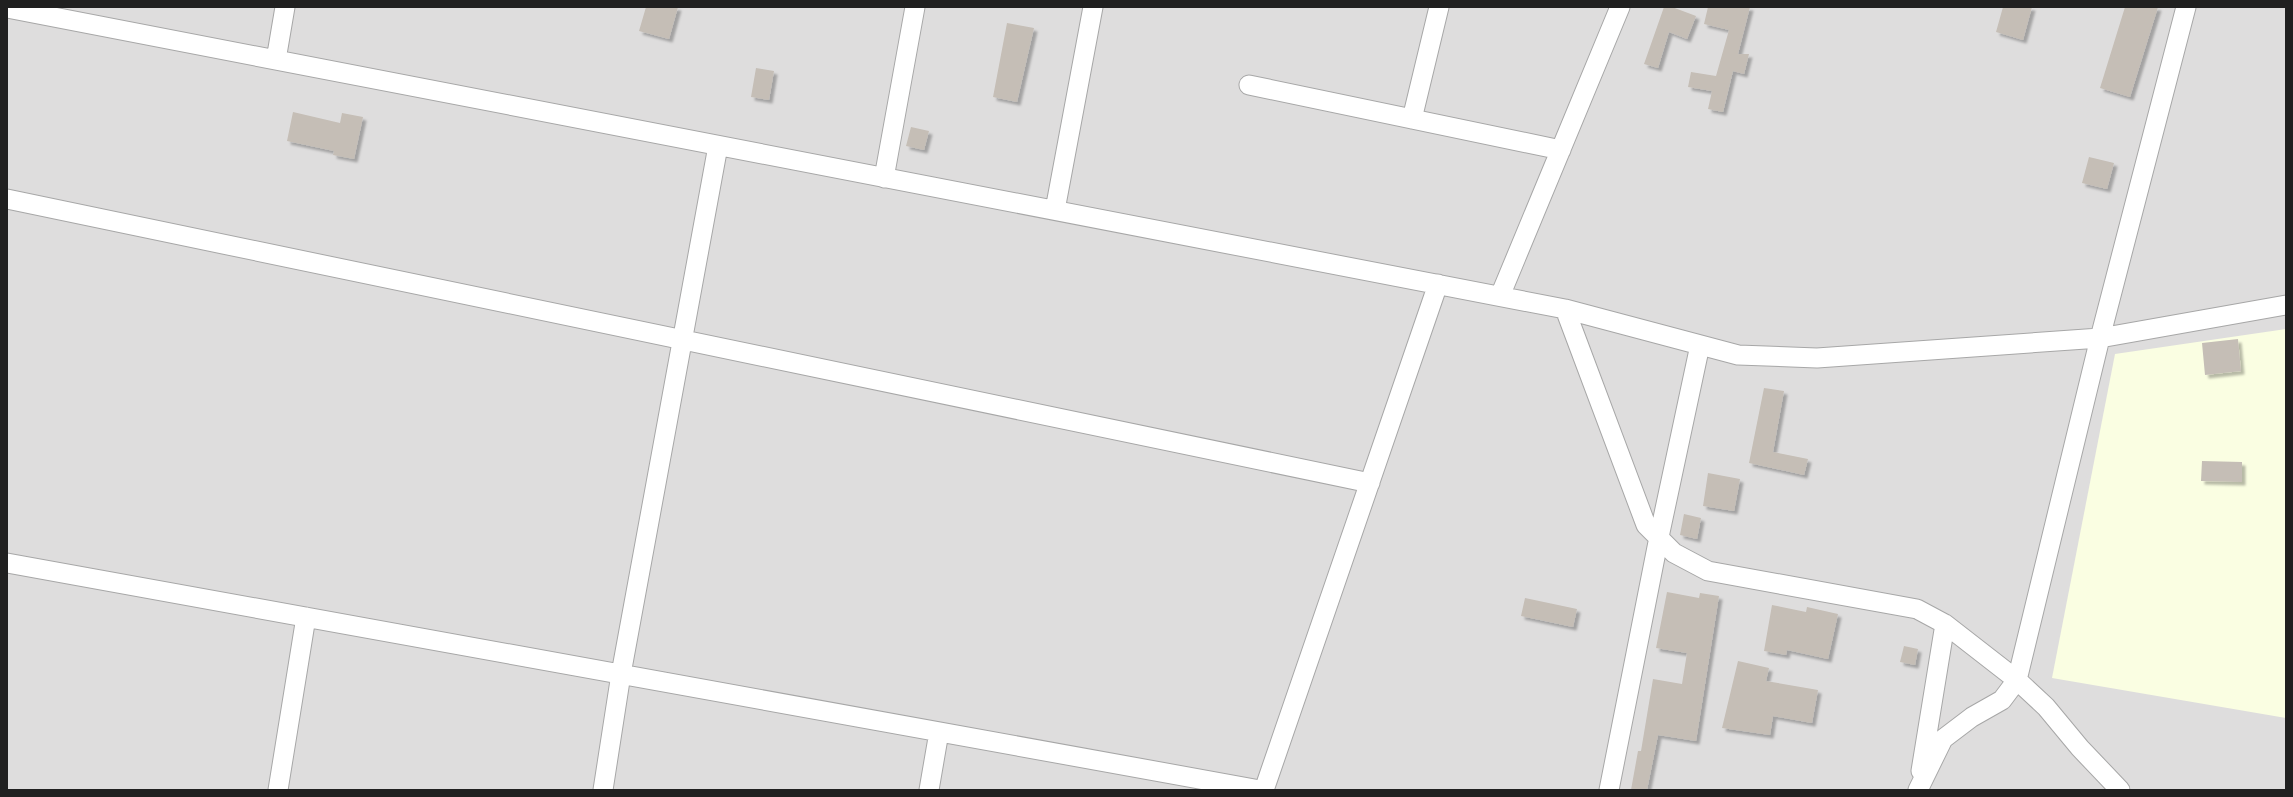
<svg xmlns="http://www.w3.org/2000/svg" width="2293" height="797" font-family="Overpass,sans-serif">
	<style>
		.residential { fill: #dedddd }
		.education { fill: #fafee2 }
		.building { fill: #c5beb6; filter: url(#shadow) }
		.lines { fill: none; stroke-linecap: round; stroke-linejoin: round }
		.street-casing { stroke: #a7a7a7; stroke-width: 21 }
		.street { stroke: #fff; stroke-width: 19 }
	</style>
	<defs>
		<filter id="shadow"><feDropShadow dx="3.5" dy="3.5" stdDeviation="1" flood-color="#0004"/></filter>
	</defs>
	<rect width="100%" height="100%" fill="#f0efe7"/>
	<path class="residential" d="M7 7H2286V790H7Z"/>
	<path class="education" d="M2286 329V718L2052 678 2115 354Z"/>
	<path class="building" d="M646 7H678L669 39 639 31Z
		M1664 7H1672L1696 16 1687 39 1669 32 1658 68 1644 64Z
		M1708 7H1750L1738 54H1749L1744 74 1733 71 1723 112 1708 109 1712 91 1688 87 1691 72 1716 76 1729 30 1704 24Z
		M2003 7H2032L2023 40 1996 32Z
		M2125 7H2158L2130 97 2100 88Z
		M1007 23 1034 28 1017 102 993 97Z
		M756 68 774 71 769 100 751 97Z
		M293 112 340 123 342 113 363 117 354 159 333 155 334 151 287 141Z
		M911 127 929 131 924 150 906 146Z
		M2089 157 2114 163 2107 189 2082 183Z
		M2238 339 2241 371 2205 375 2202 343Z
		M1764 388 1784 391 1773 452 1808 459 1804 475 1749 463Z
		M2202 461 2242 462V482L2201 481Z
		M1708 473 1740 479 1734 511 1703 506Z
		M1684 514 1701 518 1697 539 1680 535Z
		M1667 592 1699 598 1700 593 1719 596 1696 741 1658 735 1647 790H1631L1638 751H1641L1653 679 1682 684 1687 653 1656 648Z
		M1525 598 1577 609 1573 627 1521 616Z
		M1772 605 1806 612 1807 607 1838 614 1828 659 1787 650 1786 655 1764 651Z
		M1904 646 1918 649 1915 665 1900 662Z
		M1738 661 1769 668 1766 681 1818 690 1812 723 1773 716 1770 735 1722 728Z"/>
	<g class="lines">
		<defs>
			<path id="street" d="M7 8 1565 309 1738 355 1817 358 2100 338 2286 305
				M276 60 285 7
				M1249 85 1561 150
				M1412 119 1439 7
				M884 178 915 7
				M7 199 1370 483
				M1055 210 1093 7
				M1500 296 1620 7
				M1565 309 1646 525 1674 553 1708 571 1917 609 1945 624 2017 680 2046 707 2080 748 2120 790
				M7 563 1260 790
				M1921 771 1945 624
				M278 790 306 617
				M603 790 621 674 718 146
				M929 790 939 732
				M1264 790 1438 284
				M1609 790 1659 537 1700 345
				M1918 790 1943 739 1972 717 2002 700 2017 680 2100 338 2186 7"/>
		</defs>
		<use href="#street" class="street-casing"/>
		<use href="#street" class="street"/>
	</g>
	<rect width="2293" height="797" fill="none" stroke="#202020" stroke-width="16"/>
</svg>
